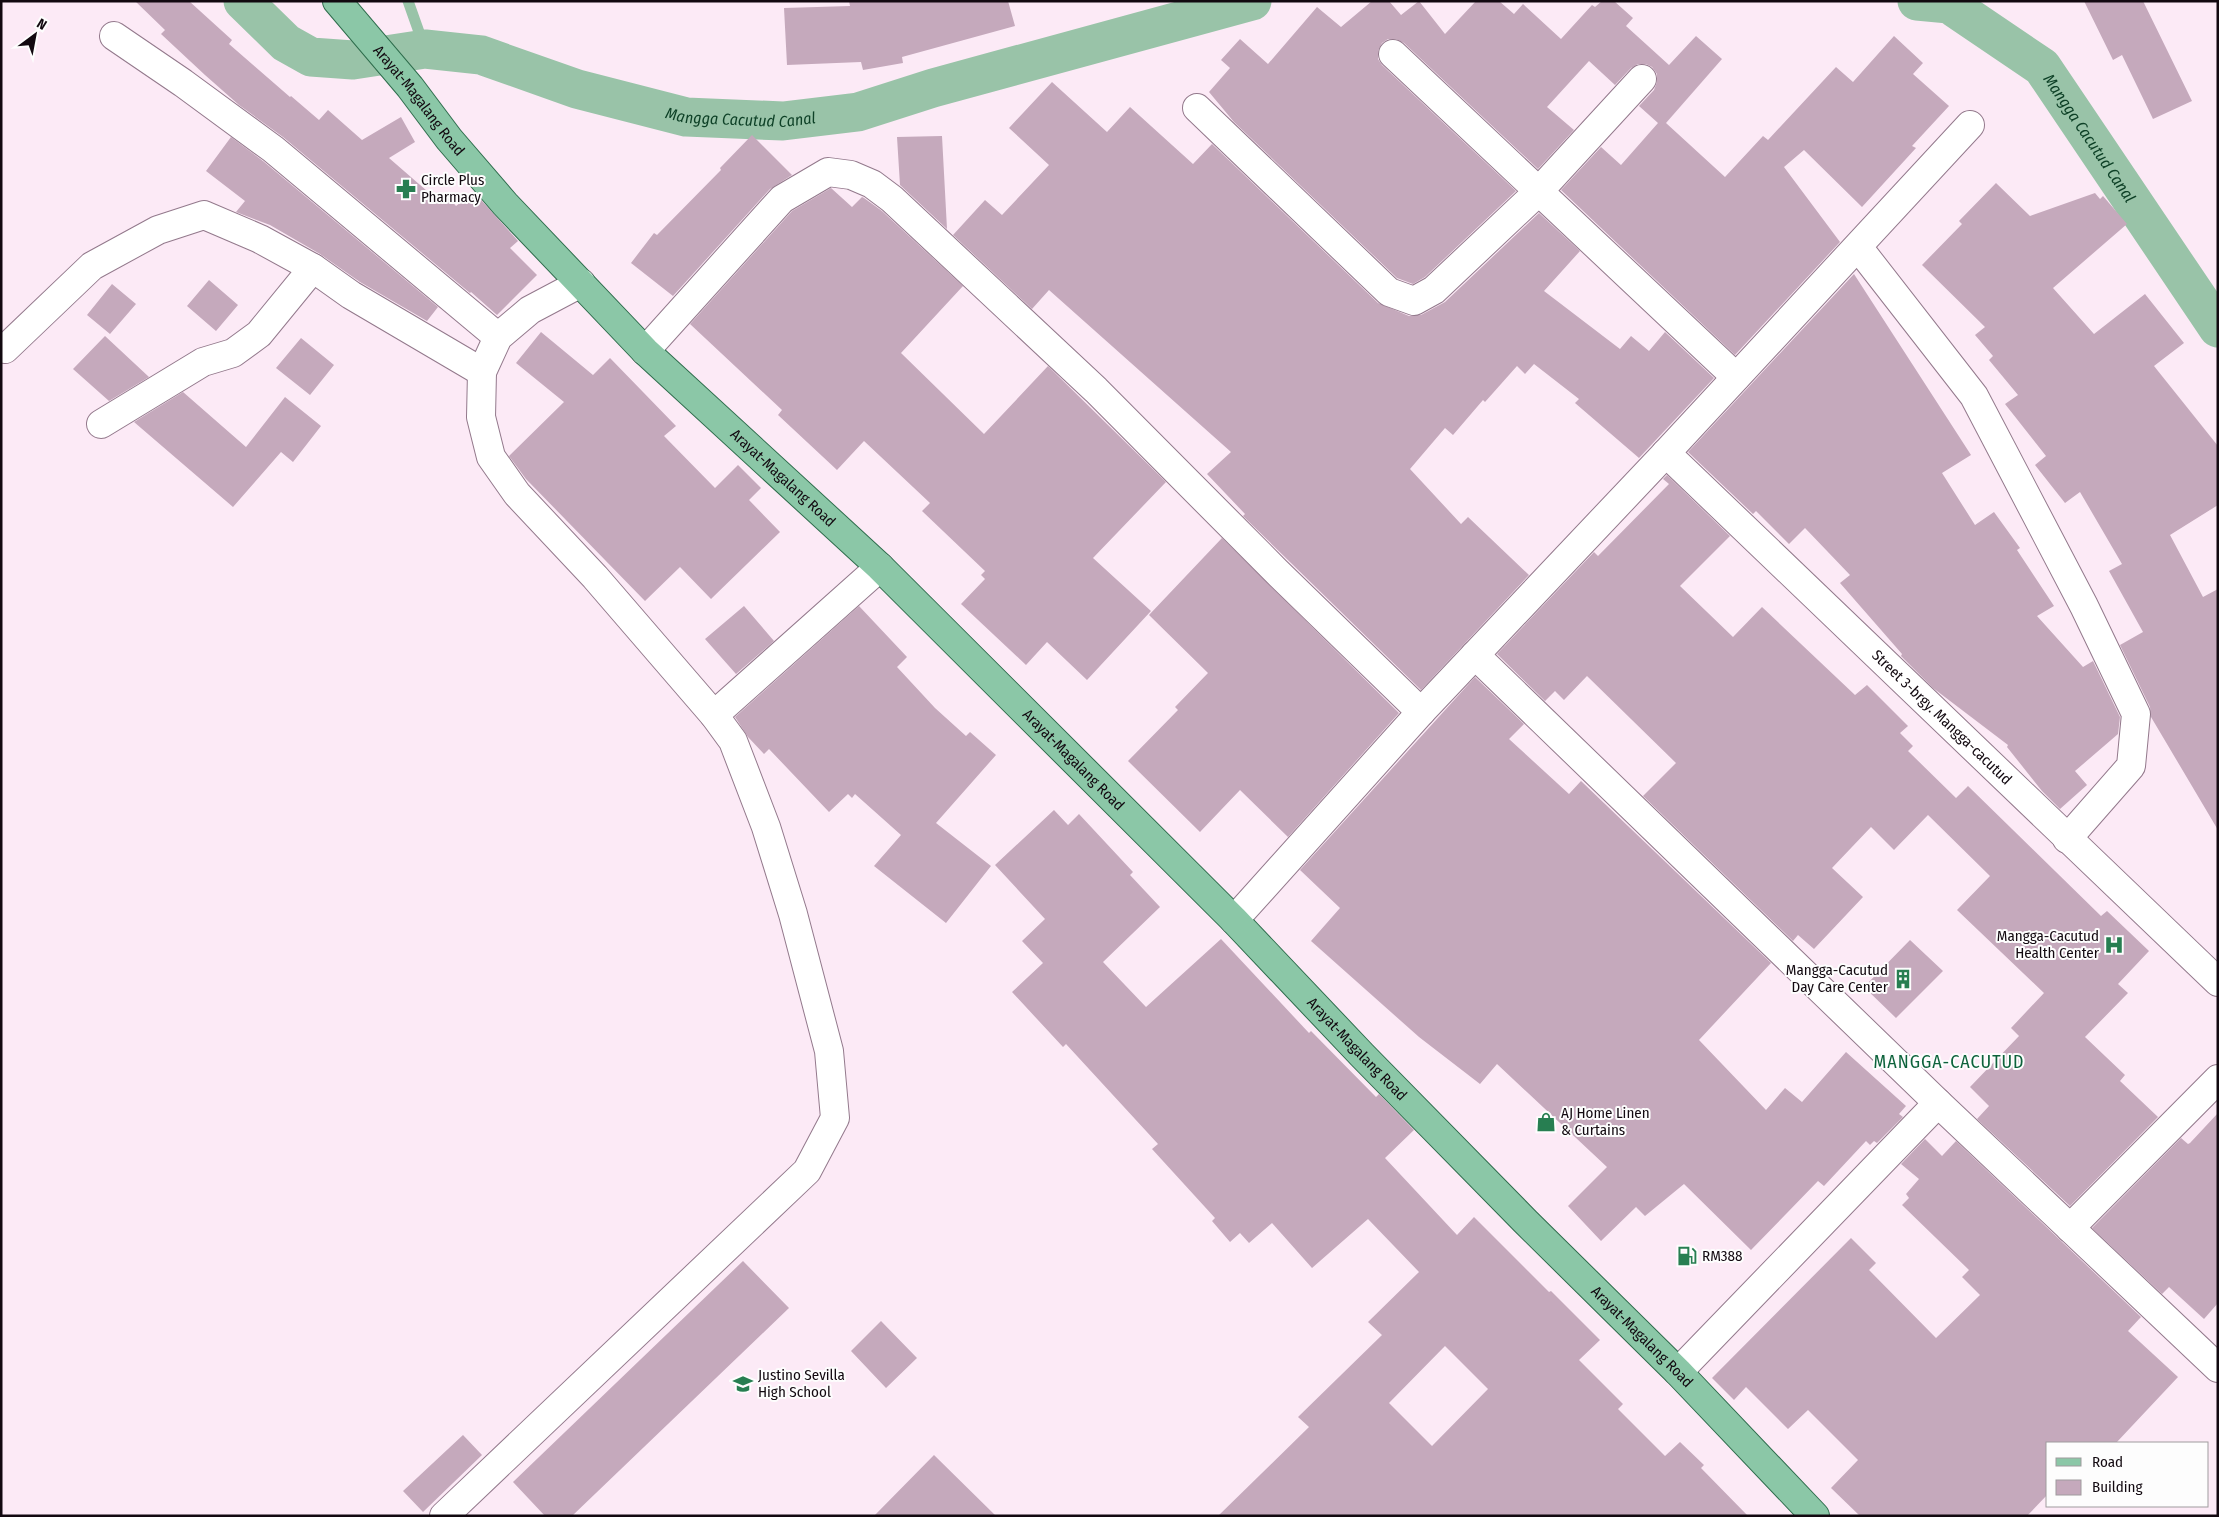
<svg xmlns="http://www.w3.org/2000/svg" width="2219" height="1517" font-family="'Fira Sans Condensed',sans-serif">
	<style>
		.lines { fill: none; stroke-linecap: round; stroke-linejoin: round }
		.stream { stroke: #99c3a8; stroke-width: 11 }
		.canal { stroke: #99c3a8; stroke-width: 39 }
		.building { fill: #c5a9bc; fill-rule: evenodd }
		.minor-casing { stroke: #93798c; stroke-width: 30 }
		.major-casing { stroke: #2e6c4c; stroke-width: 30 }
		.minor { stroke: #fff; stroke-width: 28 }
		.major { stroke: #8bc7a7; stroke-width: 28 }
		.labels { text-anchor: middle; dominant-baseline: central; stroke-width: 4; stroke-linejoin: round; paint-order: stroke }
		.street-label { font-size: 15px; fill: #120910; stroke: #fdfdfd }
		.poi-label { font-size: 15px; fill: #120910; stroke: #fdfdfd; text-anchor: start }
		.water-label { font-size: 16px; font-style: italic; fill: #0e4127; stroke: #fdfdfd }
		.quarter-label { font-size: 18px; letter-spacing: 1px; fill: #0c623b; stroke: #fdfdfd }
	</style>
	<rect width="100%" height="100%" fill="#fceaf6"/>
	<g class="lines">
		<path class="stream" d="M408 1 425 49"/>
		<g class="canal">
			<path id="s1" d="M243 1 286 43 311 57 353 60 425 49 481 55 577 89 686 117 783 121 858 112 933 88 1252 1"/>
			<path id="s2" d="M1917 1 1949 4 2042 67 2218 328"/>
		</g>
	</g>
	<path class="building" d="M135 1H189L232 40 229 44 290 97 291 96 319 120 328 110 362 140 401 117 415 142 389 158 442 204 449 198 456 206 474 192 518 241 510 248 537 275 497 315 471 292 470 293 283 137 239 105 205 75 161 34 165 30Z
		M849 1H1008L1015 26 902 57 903 63 863 70 861 62 787 65 784 8 850 6Z
		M1372 1H1389L1401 15 1419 1 1445 34 1476 1H1499L1514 14 1523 4 1561 39 1592 5 1595 7 1602 1H1614L1633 18 1626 26 1669 65 1696 36 1722 59 1666 123 1725 177 1763 136 1768 140 1836 67 1853 82 1894 36 1923 63 1913 74 1949 106 1912 146 1916 148 1862 207 1804 150 1784 167 1840 242 1735 355 1561 190 1601 147 1621 165 1658 123 1639 106 1654 90 1657 82V74L1652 67 1646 64H1638L1631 68 1615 85 1589 61 1547 107 1574 130 1538 169 1404 43 1396 39H1388L1382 43 1378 51V59L1382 65 1516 191 1425 277 1413 284 1397 278 1234 122 1209 92 1230 68 1221 60 1240 39 1268 64 1317 7 1341 27Z
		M2084 1H2143L2192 101 2153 119 2122 55 2113 60Z
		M1052 82 1107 132 1130 107 1193 164 1212 144 1378 303 1409 316 1421 315 1445 302 1539 213 1580 251 1544 291 1620 349 1631 336 1649 351 1665 332 1714 378 1639 458 1575 403 1579 399 1534 364 1525 374 1517 366 1485 402 1483 400 1453 435 1445 428 1410 469 1461 524 1468 517 1529 575 1421 690 1243 516 1245 514 1207 474 1231 452 1049 290 1032 309 953 235 985 200 1002 215 1049 165 1009 128Z
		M752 135 792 175 770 189 673 296 631 263 654 233 657 235 721 170 720 168Z
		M942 136 947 229 900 185 897 137Z
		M231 137 263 161 438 307 427 321 360 282 320 254 270 225 236 212 245 201 206 171Z
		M1996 183 2030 216 2095 193 2100 199 2103 196 2127 224 2053 288 2094 334 2145 294 2184 343 2154 366 2218 446V505L2170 535 2203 597 2218 589V830L2151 717 2150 707 2120 645 2143 632 2109 571 2122 564 2080 492 2065 503 2035 465 2046 456 2005 404 2018 395 1989 360 1993 356 1975 335 1985 327 1922 265 1962 224 1959 221Z
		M831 188 852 207 862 197 864 198 882 211 963 286 901 353 984 434 1048 366 1166 482 1093 558 1151 611 1087 680 1047 642 1026 665 961 604 985 579 981 575 985 571 922 511 930 503 864 441 837 470 778 415 782 410 690 324 792 211Z
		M1854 274 1971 455 1942 473 1975 525 1994 512 2020 548 2017 550 2054 606 2037 616 2083 667 2093 661 2120 717 2118 734 2075 771 2087 785 2060 809 2042 791 2007 747 2008 745 1933 688 1901 656 1902 654 1840 583 1850 575 1805 528 1789 544 1756 511 1753 514 1688 452Z
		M209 280 238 305 216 331 187 306Z
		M112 284 136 304 110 334 87 315Z
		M541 332 593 375 610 358 676 426 664 436 715 488 738 465 761 488 749 500 780 532 711 599 680 567 645 601 526 479 509 456 564 402 516 363Z
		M105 336 149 377 109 401 73 369Z
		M301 338 334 365 310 395 276 368Z
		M183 392 246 447 285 397 321 426 293 462 281 452 233 507 134 422Z
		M1667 475 1730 536 1680 586 1733 637 1762 607 1855 695 1867 685 1908 726 1900 733 1913 746 1908 751 1956 798 1968 786 2101 916 2107 911 2149 951 2118 984 2128 993 2085 1037 2125 1075 2120 1081 2158 1117 2070 1206 1977 1119 1989 1106 1970 1087 2019 1036 2011 1028 2044 993 1957 910 1990 876 1928 815 1894 850 1871 827 1832 868 1863 897 1814 949 1798 935 1793 941 1643 796 1676 763 1587 676 1564 700 1555 691 1545 701 1497 654 1594 552 1598 556 1669 484 1663 479Z
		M1222 538 1399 713 1288 837 1240 790 1200 832 1128 761 1178 710 1175 707 1208 673 1149 615Z
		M744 606 774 641 736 674 705 639Z
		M859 606 907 657 897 667 935 708 966 736 970 732 996 755 936 823 991 866 946 923 874 866 901 835 855 794 852 798 848 794 829 812 769 749 764 754 748 737 735 717Z
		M1475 677 1524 724 1509 739 1569 794 1581 781 1771 963 1699 1040 1766 1110 1785 1088 1802 1102 1846 1052 1906 1106 1899 1114 1903 1117 1877 1143 1874 1141 1870 1145 1866 1141 1824 1186 1818 1181 1751 1250 1684 1184 1645 1216 1636 1207 1601 1241 1568 1206 1607 1167 1497 1064 1480 1084 1419 1037 1311 941 1340 908 1300 870Z
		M1054 810 1068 825 1079 814 1133 872 1130 875 1160 907 1103 962 1146 1007 1221 939 1309 1033 1311 1031 1376 1097 1379 1094 1414 1130 1385 1158 1457 1235 1474 1217 1549 1292 1551 1291 1600 1340 1579 1360 1623 1404 1618 1409 1665 1456 1680 1442 1704 1465 1701 1468 1748 1516H1218L1309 1427 1298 1417 1382 1335 1368 1322 1419 1272 1368 1219 1312 1268 1272 1223 1249 1243 1240 1233 1230 1242 1212 1221 1215 1218 1152 1149 1158 1144 1066 1044 1063 1047 1012 992 1043 963 1022 941 1045 919 995 865ZM1445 1346 1488 1389 1432 1446 1389 1403Z
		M1910 940 1943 971 1896 1018 1864 987Z
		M2218 1113V1303L2204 1319 2169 1287 2162 1294 2092 1228 2181 1138 2188 1144 2190 1143Z
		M1925 1139 1942 1156 1956 1141 2141 1317 2128 1331 2178 1377 2116 1443H2048V1494L2027 1516H1860L1831 1488 1858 1460 1808 1410 1788 1429 1746 1387 1734 1400 1712 1378 1851 1238 1876 1263 1869 1270 1936 1338 1980 1295 1962 1277 1969 1270 1902 1205 1909 1198 1906 1194 1919 1179 1901 1164Z
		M743 1261 789 1308 572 1516H545L513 1482Z
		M881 1321 917 1358 886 1388 851 1351Z
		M463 1435 482 1455 423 1512 403 1491Z
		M934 1455 996 1516H874Z"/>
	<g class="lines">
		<defs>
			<g id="minor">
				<path d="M114 36 183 83 273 149 498 337"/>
				<path d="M1393 54 1736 377"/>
				<path d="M1197 108 1389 292 1414 301 1434 290 1539 191 1642 79"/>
				<path d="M1858 247 1974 396 2084 606 2136 714 2131 766 2067 839"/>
				<path d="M5 349 92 266 158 230 204 215 260 239 313 268 351 295 482 372"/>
				<path d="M645 351 782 199 828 172 851 175 872 184 892 199 1096 390 1276 571 1421 712"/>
				<path d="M101 424 203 362 233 353 259 334 313 268"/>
				<path id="s3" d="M1666 453 2218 982"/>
				<path d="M1475 655 1938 1103 2218 1368"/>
				<path d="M714 715 880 567"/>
				<path d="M1234 920 1421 712 1666 453 1970 125"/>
				<path d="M2070 1228 2218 1079"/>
				<path d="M1678 1372 1938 1103"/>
				<path d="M444 1516 807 1171 835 1118 829 1051 793 914 766 827 733 741 714 715 595 577 517 494 491 457 481 417 482 372 498 337 530 310 581 283"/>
			</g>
			<g id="major">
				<path id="s4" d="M337 1 410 87 449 139 505 204 645 351 880 567 1234 920 1362 1055 1526 1222 1678 1372 1815 1516"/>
			</g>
		</defs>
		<use href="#minor" class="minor-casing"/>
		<use href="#major" class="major-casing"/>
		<use href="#minor" class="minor"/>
		<use href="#major" class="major"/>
	</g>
	<defs>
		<symbol id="pharmacy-bare" viewBox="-9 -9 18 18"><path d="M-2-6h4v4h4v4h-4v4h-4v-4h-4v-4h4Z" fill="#277e51" stroke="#fdfdfd" stroke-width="2.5" paint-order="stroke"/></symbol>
		<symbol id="hospital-bare" viewBox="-9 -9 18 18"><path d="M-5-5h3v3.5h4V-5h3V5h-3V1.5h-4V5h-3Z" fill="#277e51" stroke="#fdfdfd" stroke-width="2.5" paint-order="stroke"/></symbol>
		<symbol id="building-bare" viewBox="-9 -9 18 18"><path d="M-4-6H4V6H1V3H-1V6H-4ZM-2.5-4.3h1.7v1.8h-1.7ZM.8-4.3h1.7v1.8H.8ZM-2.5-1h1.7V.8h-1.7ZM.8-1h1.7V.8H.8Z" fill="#277e51" stroke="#fdfdfd" stroke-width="2.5" paint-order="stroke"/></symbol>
		<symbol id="shop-bare" viewBox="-9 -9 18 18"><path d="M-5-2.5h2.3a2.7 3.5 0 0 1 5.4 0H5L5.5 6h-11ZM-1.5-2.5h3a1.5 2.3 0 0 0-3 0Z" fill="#277e51" stroke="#fdfdfd" stroke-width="2.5" paint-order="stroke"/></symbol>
		<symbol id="fuel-bare" viewBox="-9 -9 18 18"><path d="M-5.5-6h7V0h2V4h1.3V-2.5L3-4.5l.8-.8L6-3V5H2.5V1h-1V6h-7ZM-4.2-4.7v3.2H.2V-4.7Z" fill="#277e51" stroke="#fdfdfd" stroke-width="2.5" paint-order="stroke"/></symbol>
		<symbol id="school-bare" viewBox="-9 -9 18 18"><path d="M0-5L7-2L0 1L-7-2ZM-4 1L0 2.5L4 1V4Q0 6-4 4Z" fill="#277e51" stroke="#fdfdfd" stroke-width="2.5" paint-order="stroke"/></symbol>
	</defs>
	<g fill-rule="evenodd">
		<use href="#pharmacy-bare" x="392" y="175" width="28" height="28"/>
		<use href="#hospital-bare" x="2100" y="931" width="28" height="28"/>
		<use href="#building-bare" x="1889" y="965" width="28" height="28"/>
		<use href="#shop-bare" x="1532" y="1108" width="28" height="28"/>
		<use href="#fuel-bare" x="1673" y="1242" width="28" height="28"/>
		<use href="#school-bare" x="729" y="1370" width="28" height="28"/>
	</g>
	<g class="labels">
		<g class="street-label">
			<text stroke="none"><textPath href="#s4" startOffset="129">Arayat-Magalang Road</textPath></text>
			<text stroke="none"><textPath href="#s4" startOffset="654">Arayat-Magalang Road</textPath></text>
			<text stroke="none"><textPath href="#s3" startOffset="382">Street 3-brgy. Mangga-cacutud</textPath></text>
			<text stroke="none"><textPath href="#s4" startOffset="1059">Arayat-Magalang Road</textPath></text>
			<text stroke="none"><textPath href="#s4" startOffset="1464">Arayat-Magalang Road</textPath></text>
			<text stroke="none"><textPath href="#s4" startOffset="1869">Arayat-Magalang Road</textPath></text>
		</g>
		<g class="poi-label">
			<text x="421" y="180">Circle Plus<tspan x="421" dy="17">Pharmacy</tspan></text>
			<text x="2099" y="936" text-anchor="end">Mangga-Cacutud<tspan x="2099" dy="17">Health Center</tspan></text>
			<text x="1888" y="970" text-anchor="end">Mangga-Cacutud<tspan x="1888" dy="17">Day Care Center</tspan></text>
			<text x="1561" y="1113">AJ Home Linen<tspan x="1561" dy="17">&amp; Curtains</tspan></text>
			<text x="1702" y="1256">RM388</text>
			<text x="758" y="1375">Justino Sevilla<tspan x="758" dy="17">High School</tspan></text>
		</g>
		<g class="water-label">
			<text stroke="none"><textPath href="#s1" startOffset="529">Mangga Cacutud Canal</textPath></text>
			<text stroke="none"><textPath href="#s2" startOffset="230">Mangga Cacutud Canal</textPath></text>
		</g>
		<g class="quarter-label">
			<text x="1949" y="1062">MANGGA-CACUTUD</text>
		</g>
	</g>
	<rect width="2219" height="1517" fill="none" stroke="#120910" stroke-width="5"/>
	<rect x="2046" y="1442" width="162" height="65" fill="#fdfdfd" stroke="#9f9b9e"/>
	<rect x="2056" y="1458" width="25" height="8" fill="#8bc7a7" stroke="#9f9b9e"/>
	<text x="2092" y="1467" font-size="15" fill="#120910">Road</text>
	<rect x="2056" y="1480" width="25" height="15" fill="#c5a9bc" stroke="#9f9b9e"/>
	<text x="2092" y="1492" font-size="15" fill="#120910">Building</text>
	<g transform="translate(35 35) rotate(32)" stroke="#fdfdfd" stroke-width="4" paint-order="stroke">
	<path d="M0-4L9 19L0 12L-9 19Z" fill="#120910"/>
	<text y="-8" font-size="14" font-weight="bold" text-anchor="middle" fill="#120910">N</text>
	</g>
</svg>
